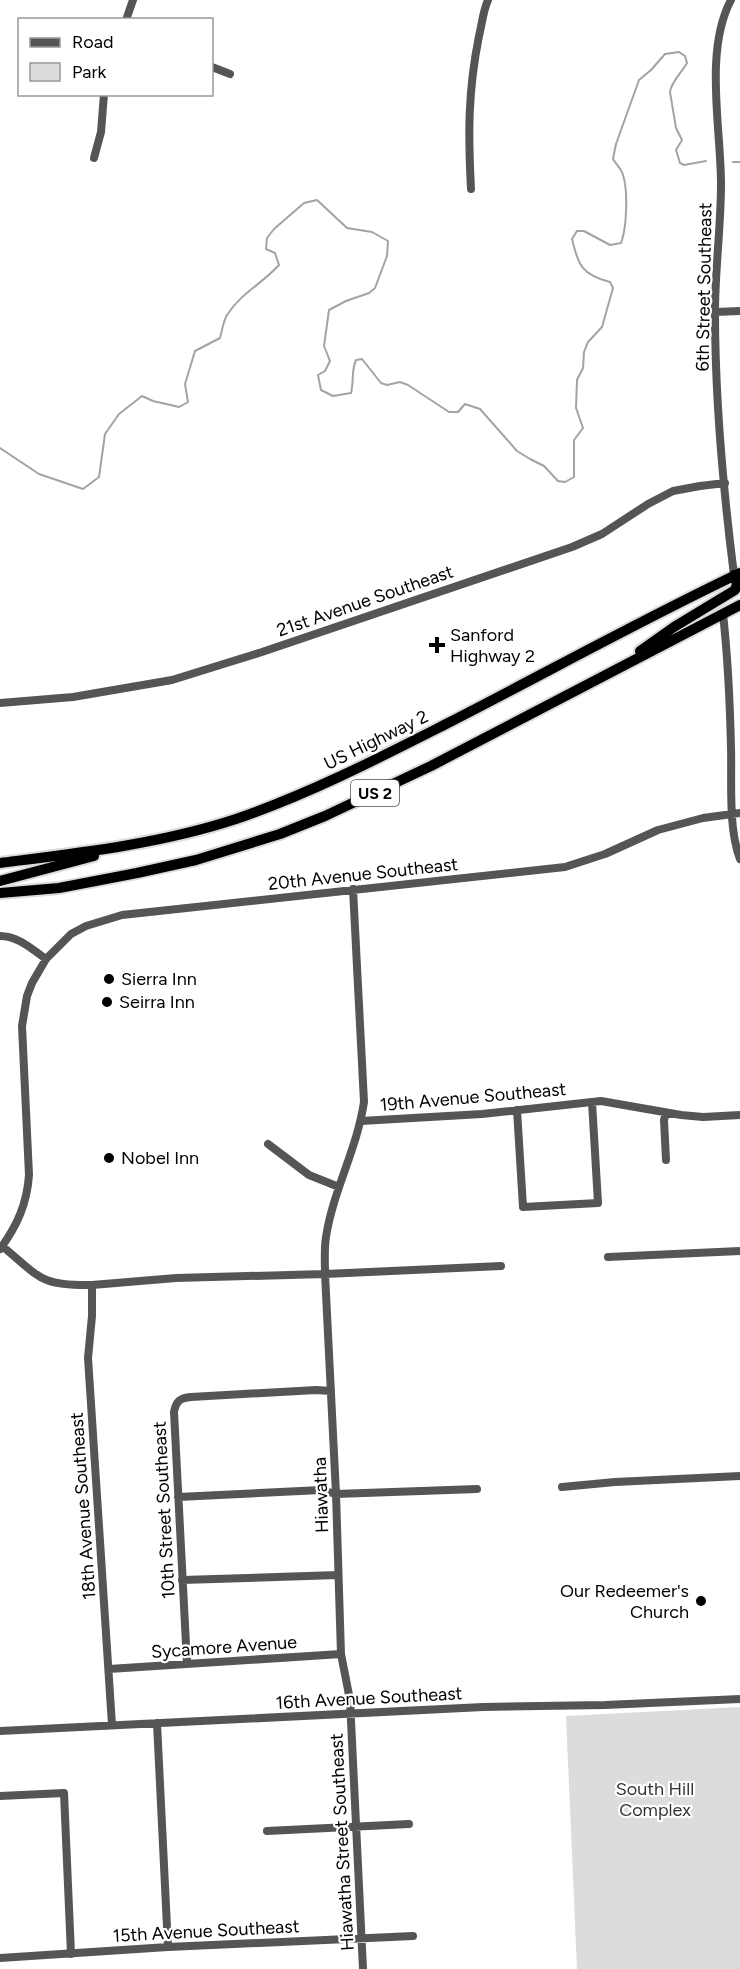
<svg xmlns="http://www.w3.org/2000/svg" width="740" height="1969" font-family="Figtree,sans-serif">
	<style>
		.green { fill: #dcdcdc }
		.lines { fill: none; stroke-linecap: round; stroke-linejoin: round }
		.stream { stroke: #a3a3a3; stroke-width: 2 }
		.highway-casing { stroke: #dbdbdb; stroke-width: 14 }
		.minor { stroke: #555; stroke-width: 8 }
		.highway { stroke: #000; stroke-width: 10 }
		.poi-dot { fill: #000; stroke: #fff; stroke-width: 2 }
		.labels { text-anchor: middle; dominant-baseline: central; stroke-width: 4.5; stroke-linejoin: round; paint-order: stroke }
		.shield { fill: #fff; stroke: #4c4c4c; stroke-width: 1.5 }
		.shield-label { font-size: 16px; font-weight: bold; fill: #000 }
		.street-label { font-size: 18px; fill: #000; stroke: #fff }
		.poi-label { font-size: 18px; fill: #000; stroke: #fff; text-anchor: start }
		.park-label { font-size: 18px; fill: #333; stroke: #fff }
	</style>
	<rect width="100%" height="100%" fill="#fff"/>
	<path class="green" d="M740 1707V1969H577L566 1716Z"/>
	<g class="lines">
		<path class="stream" d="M733 162H740
			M0 448 39 474 83 489 99 477 105 434 119 414 142 396 153 401 179 407 188 402 185 384 195 351 220 338C222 331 223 322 227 315 240 294 263 283 279 265L275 253 266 249 267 238 274 229 304 203 317 200 347 228 372 232 388 241 387 256 375 288 369 293 346 301 329 310 324 346 330 361 325 371 318 375 321 390 333 396 351 393C354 382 351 371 356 360L362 359 381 383 387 385 400 382 408 385 449 412H458L465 404 480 409 517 451 530 459 544 466 558 481 565 482 574 477V440L583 428 576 408 577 380 583 368 584 352 588 342 602 327 613 288 610 282C582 275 578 265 572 239L577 231H584L610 245 621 243C627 228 628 190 623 175 622 170 616 164 613 159L616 144 639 80 651 70 665 54 679 52 685 56 687 63C682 72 671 82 670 92L676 128 682 140 676 150 680 163 684 165 706 161"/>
		<defs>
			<path id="highway" d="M640 651 674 627 735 590 737 584 734 575
				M0 863C79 853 160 844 236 819 309 794 377 759 446 724 544 674 641 620 740 573
				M0 881 94 856
				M0 893 59 888 137 873 196 860 280 834 325 816 431 766 740 605"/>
		</defs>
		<use href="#highway" class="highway-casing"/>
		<path class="minor" d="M731 0C704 51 721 128 721 184 721 227 715 269 715 312 715 399 723 488 734 575
			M126 20 133 0
			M212 67 230 74
			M94 158 101 132 104 94
			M471 189C468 133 468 91 479 36 482 24 483 11 488 0
			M715 312 740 311
			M723 614C728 659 730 703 731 748 732 781 728 828 740 859
			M0 703 73 697 172 680 262 652 572 547 602 534 648 504 673 491 700 486 725 483
			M353 889 364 1102C357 1149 333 1191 326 1237 324 1249 325 1262 325 1274L336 1494 341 1654 350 1700 363 1969
			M0 936C18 936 32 949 46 959
			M517 1110 523 1207 598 1203 592 1102
			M666 1113 664 1120 666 1160
			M361 1121 482 1114 601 1101 681 1115 703 1117 740 1115
			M268 1144 309 1175 339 1187
			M2 1246C40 1277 39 1286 92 1285
			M0 1249C17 1226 27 1204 29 1175L22 1026 27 996 32 983 46 959 71 934 86 926 122 915 565 867 605 854 658 830 703 818 740 813
			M608 1257 740 1251
			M562 1487 615 1482 740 1476
			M178 1497 321 1490 336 1494 477 1489
			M182 1580 338 1575
			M187 1664 174 1412C176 1401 180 1398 191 1397L316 1390 331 1391
			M109 1669 341 1654
			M157 1723 168 1947
			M112 1725 88 1358 92 1316V1285L176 1278 325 1274 501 1266
			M0 1731 483 1707 605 1705 740 1699
			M0 1796 64 1793 71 1954
			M267 1831 409 1824
			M0 1958 168 1947 413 1936"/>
		<use href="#highway" class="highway"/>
	</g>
	<g class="poi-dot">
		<path d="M434 636h6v6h6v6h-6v6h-6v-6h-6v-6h6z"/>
		<circle cx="109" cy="979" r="6"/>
		<circle cx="107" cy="1002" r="6"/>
		<circle cx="109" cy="1158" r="6"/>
		<circle cx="701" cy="1601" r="6"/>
	</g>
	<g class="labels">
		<rect class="shield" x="351" y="780" width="48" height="26" rx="4.5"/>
		<g class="shield-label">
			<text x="375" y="793">US 2</text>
		</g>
		<g class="street-label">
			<text transform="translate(704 287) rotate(-89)">6th Street Southeast</text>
			<text transform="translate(365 601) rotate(-19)">21st Avenue Southeast</text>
			<text transform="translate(376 740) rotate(-26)">US Highway 2</text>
			<text transform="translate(363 874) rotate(-6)">20th Avenue Southeast</text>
			<text transform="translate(473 1097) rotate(-5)">19th Avenue Southeast</text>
			<text transform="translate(321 1495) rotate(-92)">Hiawatha</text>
			<text transform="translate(83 1506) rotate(-94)">18th Avenue Southeast</text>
			<text transform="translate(164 1510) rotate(-93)">10th Street Southeast</text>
			<text transform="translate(224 1647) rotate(-4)">Sycamore Avenue</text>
			<text transform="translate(369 1698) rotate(-3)">16th Avenue Southeast</text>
			<text transform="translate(342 1842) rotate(-93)">Hiawatha Street Southeast</text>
			<text transform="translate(206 1931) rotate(-3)">15th Avenue Southeast</text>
		</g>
		<g class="poi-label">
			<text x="450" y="635">Sanford<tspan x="450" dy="21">Highway 2</tspan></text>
			<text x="121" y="979">Sierra Inn</text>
			<text x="119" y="1002">Seirra Inn</text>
			<text x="121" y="1158">Nobel Inn</text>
			<text x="689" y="1591" text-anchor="end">Our Redeemer's<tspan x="689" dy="21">Church</tspan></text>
		</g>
		<g class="park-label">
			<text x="655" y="1789">South Hill<tspan x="655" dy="21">Complex</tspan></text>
		</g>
	</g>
	<rect x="18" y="18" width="195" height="78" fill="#ffffff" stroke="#999999" stroke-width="1.5"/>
	<rect x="30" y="38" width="30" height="9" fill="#555555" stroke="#999999" stroke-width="1.5"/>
	<text x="72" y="48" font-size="18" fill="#000000">Road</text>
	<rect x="30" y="63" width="30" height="18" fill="#dcdcdc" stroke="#999999" stroke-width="1.5"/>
	<text x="72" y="78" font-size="18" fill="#000000">Park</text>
</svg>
